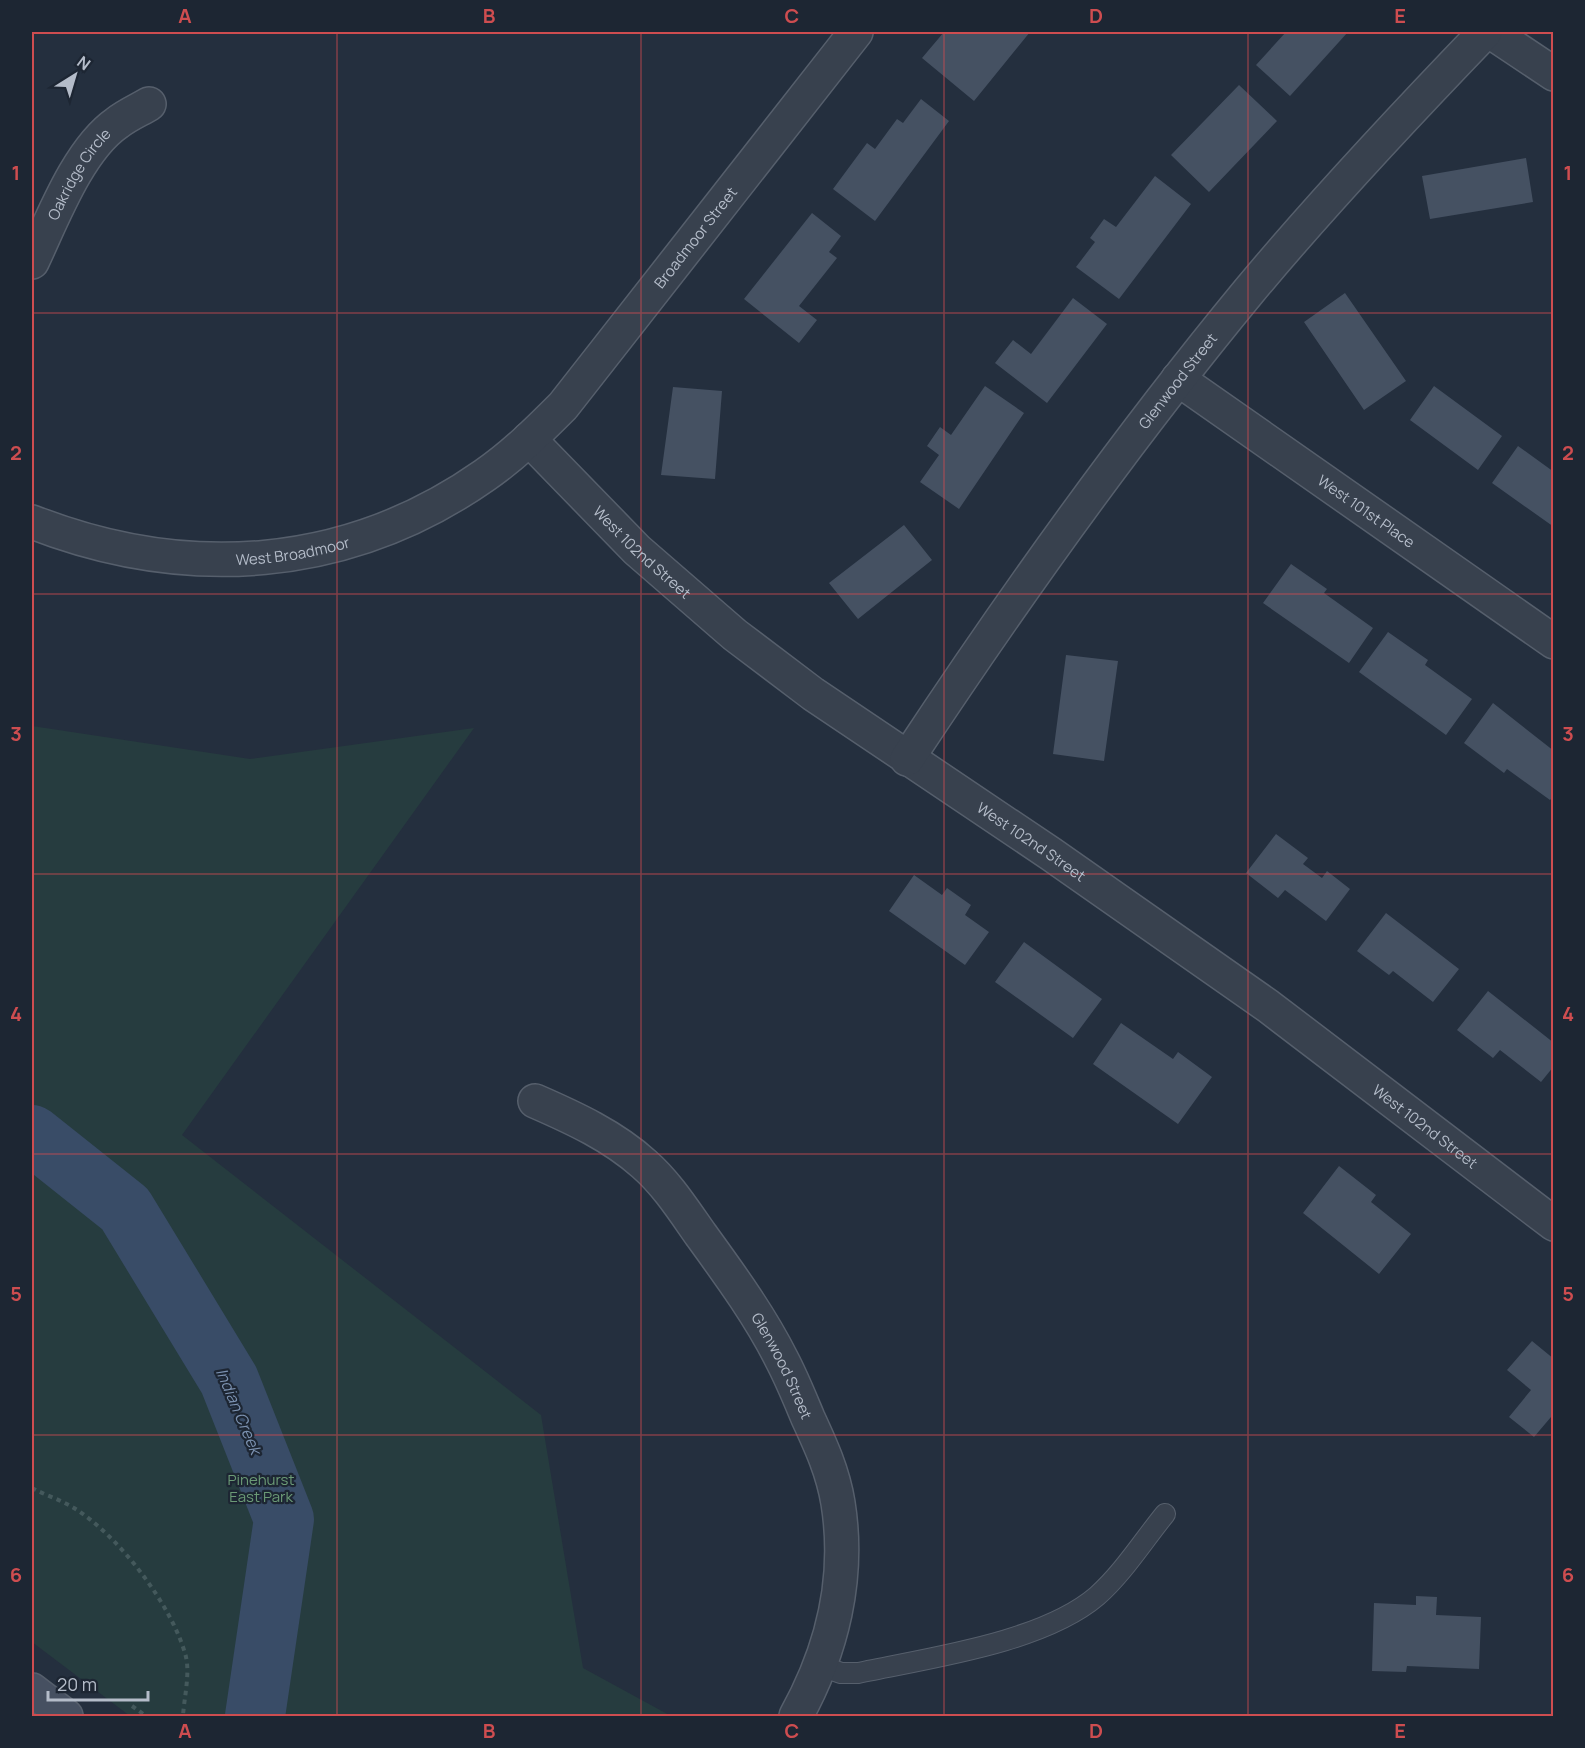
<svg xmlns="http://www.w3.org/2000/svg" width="1585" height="1748" font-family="Manrope,sans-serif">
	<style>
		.green { fill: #263c3f }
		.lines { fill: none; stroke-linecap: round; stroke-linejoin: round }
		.river { stroke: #394c67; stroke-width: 60 }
		.building { fill: #455162 }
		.lane-casing { stroke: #565f6c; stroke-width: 22 }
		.street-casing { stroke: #565f6c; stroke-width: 36 }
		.secondary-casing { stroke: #565f6c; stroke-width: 36 }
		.path { stroke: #44595c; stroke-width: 4; stroke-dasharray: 4.5 4.5; stroke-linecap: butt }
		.lane { stroke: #38414e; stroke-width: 20 }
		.street { stroke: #38414e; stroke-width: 33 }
		.secondary { stroke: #465061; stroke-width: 33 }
		.grid { fill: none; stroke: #ce4d50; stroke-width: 1.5; stroke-opacity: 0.55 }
		.labels { text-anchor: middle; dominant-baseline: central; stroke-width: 4.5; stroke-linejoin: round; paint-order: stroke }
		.street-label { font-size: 15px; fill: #b4bcc9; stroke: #1d2633 }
		.park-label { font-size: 15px; fill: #6b9a76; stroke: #1d2633 }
		.water-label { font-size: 16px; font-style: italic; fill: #7c92b1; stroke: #1d2633 }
		.neatline { fill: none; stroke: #ce4d50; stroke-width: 2 }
		.grid-label { font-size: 20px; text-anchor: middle; font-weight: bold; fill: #ce4d50 }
	</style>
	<rect width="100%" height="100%" fill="#242f3e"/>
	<path class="green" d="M32 726 250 759 474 728 182 1135 541 1415 583 1668 671 1716H130L32 1642Z"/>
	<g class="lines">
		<path class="river" d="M32 1135 125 1209 229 1380 284 1519 255 1716"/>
	</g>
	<path class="building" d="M944 32 964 34 966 32H1030L974 101 922 58Z
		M1286 32H1348L1290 96 1256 65Z
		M1239 85 1277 121 1209 192 1171 155Z
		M921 99 949 121 875 221 833 189 867 143 875 149 897 119 903 123Z
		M1526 158 1533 202 1430 219 1422 176Z
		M1155 176 1191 204 1119 299 1076 267 1095 242 1090 238 1104 219 1116 227Z
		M812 213 841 236 829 252 837 258 799 306 817 320 799 343 744 299Z
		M1345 293 1406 381 1364 410 1304 322Z
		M1073 298 1107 324 1047 403 995 363 1013 340 1031 354Z
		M985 386 1024 413 959 509 920 482 939 455 927 446 940 427 951 435Z
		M1434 386 1502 436 1478 470 1410 420Z
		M673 387 722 391 715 479 661 475Z
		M1518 446 1554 472V527L1492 483Z
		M904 525 932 560 858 619 829 583Z
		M1291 564 1327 589 1324 593 1373 628 1349 663 1263 603Z
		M1388 632 1428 660 1425 665 1472 699 1446 735 1359 672Z
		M1066 655 1118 661 1104 761 1053 754Z
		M1493 703 1554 751V796L1550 800 1507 769 1504 773 1464 743Z
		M1276 834 1308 858 1303 864 1322 878 1327 871 1350 889 1326 921 1285 890 1278 898 1246 873Z
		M914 875 942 895 947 888 971 905 965 915 989 932 965 965 889 911Z
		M1386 913 1459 969 1433 1002 1393 971 1389 975 1357 951Z
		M1024 942 1102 999 1073 1038 995 982Z
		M1488 991 1554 1043V1066L1541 1082 1500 1050 1493 1058 1457 1030Z
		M1121 1023 1173 1059 1178 1052 1212 1077 1178 1124 1093 1064Z
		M1339 1166 1376 1195 1371 1202 1411 1234 1379 1274 1303 1213Z
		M1532 1341 1554 1359V1419L1551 1417 1534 1437 1509 1417 1531 1390 1507 1370Z
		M1416 1596 1437 1597 1436 1615 1481 1617 1479 1669 1407 1666 1406 1672 1372 1671 1374 1603 1416 1605Z"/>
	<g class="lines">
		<defs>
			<path id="lane" d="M821 1666 841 1673H858C928 1658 1042 1643 1097 1596 1123 1573 1143 1541 1165 1514"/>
			<g id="street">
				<path d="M1491 32 1554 74"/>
				<path id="s1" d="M32 262C52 220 78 150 117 123 127 115 139 110 149 104"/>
				<path id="s2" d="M1178 379 1554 642"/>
				<path id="s3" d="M529 439 637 550 735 635 813 694 1051 854 1268 1006 1554 1224"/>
				<path id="s4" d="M32 522C186 582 347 572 485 475 514 455 539 430 563 406L856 32"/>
				<path id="s5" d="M907 759C1014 597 1126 440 1249 291 1324 201 1404 116 1485 32"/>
				<path id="s6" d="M535 1101C574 1118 613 1136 644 1164 667 1184 684 1211 701 1235 730 1275 760 1316 782 1360 792 1379 800 1399 808 1418 821 1446 833 1472 838 1503 850 1578 832 1651 796 1716"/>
			</g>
			<path id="secondary" d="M32 1690 66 1716"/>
		</defs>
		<use href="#lane" class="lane-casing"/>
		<use href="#street" class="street-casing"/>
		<use href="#secondary" class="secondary-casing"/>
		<path class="path" d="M32 1488C45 1495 61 1500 74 1508 118 1535 173 1606 186 1657 190 1674 184 1699 183 1716
			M132 1706 146 1716"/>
		<use href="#lane" class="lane"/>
		<use href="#street" class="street"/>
		<use href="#secondary" class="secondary"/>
	</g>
	<path class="grid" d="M337 32V1716M641 32V1716M944 32V1716M1248 32V1716M32 313H1554M32 594H1554M32 874H1554M32 1154H1554M32 1435H1554"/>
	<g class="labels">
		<g class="street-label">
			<text stroke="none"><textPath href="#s1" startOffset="100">Oakridge Circle</textPath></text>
			<text stroke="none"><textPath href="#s4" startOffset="794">Broadmoor Street</textPath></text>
			<text stroke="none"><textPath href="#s5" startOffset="465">Glenwood Street</textPath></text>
			<text stroke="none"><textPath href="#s2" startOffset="230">West 101st Place</textPath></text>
			<text stroke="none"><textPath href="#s4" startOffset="266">West Broadmoor</textPath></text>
			<text stroke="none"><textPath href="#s3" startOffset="160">West 102nd Street</textPath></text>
			<text stroke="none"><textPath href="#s3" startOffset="646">West 102nd Street</textPath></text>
			<text stroke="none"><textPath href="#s3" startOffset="1132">West 102nd Street</textPath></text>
			<text stroke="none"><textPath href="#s6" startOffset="372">Glenwood Street</textPath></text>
		</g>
		<g class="park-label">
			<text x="261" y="1479">Pinehurst<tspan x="261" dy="17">East Park</tspan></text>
		</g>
		<g class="water-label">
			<text transform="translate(239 1411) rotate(67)">Indian Creek</text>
		</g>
	</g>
	<rect width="1585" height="1748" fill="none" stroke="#1d2633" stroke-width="66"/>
	<g transform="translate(75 75) rotate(37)" stroke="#1d2633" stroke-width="4.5" paint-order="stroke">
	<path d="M0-4.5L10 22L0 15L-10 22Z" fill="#b4bcc9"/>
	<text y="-9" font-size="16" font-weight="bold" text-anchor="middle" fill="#b4bcc9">N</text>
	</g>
	<path d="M48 1691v9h100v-9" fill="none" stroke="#b4bcc9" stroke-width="3"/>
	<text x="57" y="1691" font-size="18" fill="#b4bcc9" stroke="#1d2633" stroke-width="4.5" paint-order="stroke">20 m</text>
	<rect x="33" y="33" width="1519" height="1682" class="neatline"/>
	<g class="grid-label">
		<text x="185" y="23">A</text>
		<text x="489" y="23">B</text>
		<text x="792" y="23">C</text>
		<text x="1096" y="23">D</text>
		<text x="1400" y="23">E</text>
		<text x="16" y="180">1</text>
		<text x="1568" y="180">1</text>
		<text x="16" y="460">2</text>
		<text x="1568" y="460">2</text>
		<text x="16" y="741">3</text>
		<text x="1568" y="741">3</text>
		<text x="16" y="1021">4</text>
		<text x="1568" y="1021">4</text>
		<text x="16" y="1301">5</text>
		<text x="1568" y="1301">5</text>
		<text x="16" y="1582">6</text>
		<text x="1568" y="1582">6</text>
		<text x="185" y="1738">A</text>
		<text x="489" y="1738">B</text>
		<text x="792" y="1738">C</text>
		<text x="1096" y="1738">D</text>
		<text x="1400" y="1738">E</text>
	</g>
</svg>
